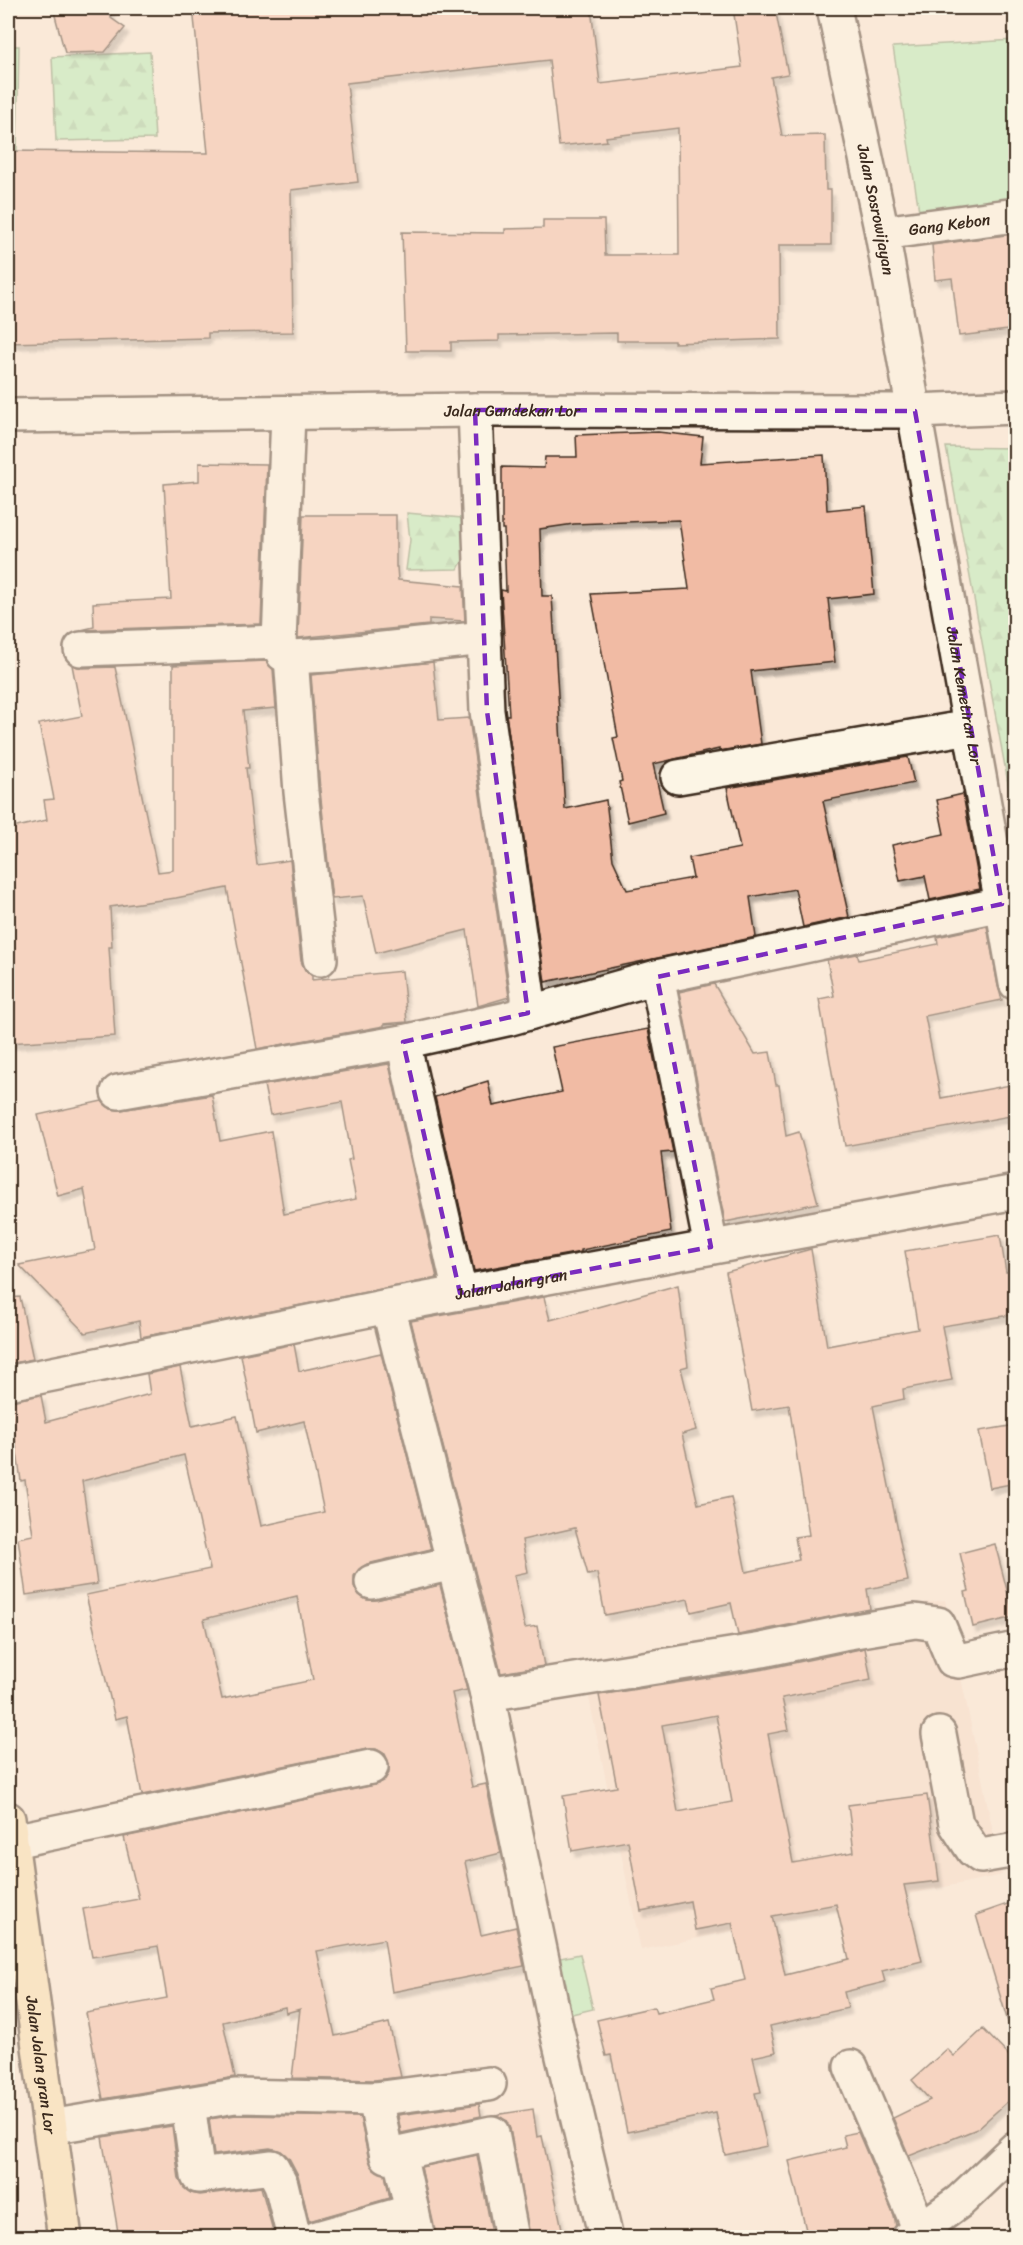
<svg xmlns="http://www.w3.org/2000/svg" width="1023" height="2245" font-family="Sriracha,sans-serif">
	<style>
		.built { fill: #f7dbc8 }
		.forest { fill: url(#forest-firs); stroke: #768c68; stroke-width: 1.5 }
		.green { fill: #b0edb3; stroke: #768c68; stroke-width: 1.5 }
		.building { fill: #f1bba4; stroke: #3b2a1e; stroke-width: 1.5; fill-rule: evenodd; filter: url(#shadow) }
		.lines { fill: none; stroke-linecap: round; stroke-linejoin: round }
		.minor-casing { stroke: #3b2a1e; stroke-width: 38 }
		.major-casing { stroke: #3b2a1e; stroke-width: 38 }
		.minor { stroke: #fcf5e5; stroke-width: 33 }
		.major { stroke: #f9ddab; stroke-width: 33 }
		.marked { fill: none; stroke: #7b2cbf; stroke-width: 4.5; stroke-dasharray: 12 8; stroke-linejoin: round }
		.labels { text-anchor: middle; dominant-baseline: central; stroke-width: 4.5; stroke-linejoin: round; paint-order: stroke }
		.street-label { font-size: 16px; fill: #3b2a1e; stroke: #fcf5e5 }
	</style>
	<defs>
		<pattern id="forest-firs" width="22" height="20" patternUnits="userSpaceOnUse" patternTransform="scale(1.5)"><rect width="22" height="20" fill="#b0edb3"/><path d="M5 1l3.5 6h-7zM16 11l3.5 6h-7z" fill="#98cb9a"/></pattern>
		<filter id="shadow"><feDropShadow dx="3.5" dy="6" stdDeviation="1.5" flood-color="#0004"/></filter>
	</defs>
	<rect width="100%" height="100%" fill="#fae9d8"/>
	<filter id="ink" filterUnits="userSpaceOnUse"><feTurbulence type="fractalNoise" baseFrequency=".0167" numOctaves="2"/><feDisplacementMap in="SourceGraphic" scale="12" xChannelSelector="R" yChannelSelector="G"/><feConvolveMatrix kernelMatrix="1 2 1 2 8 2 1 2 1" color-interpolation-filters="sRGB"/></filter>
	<g filter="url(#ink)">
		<path class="built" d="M945 1600 1002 1875 641 1950 584 1674 870 1610Z"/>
		<path class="forest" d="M150 52 155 139 56 141 52 57Z
			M946 447 1015 448V821Z
			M407 513 462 518 468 551 458 569 406 570 410 540Z"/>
		<path class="green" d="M1015 40V200L919 211 893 47Z
			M8 46H19L17 151 8 150Z
			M580 1954 593 2009 559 2017 546 1961Z"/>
		<path class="building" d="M53 8H111V18L125 28 105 52 65 53Z
			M193 8H591L600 84 742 67 733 8H775L788 74 771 77 782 136 825 135 826 190H831V245H779L780 339 674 343V341H617V333L499 335V341L451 342V351H406L402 232 505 233V229L543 228V220H604L605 255H679L678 128 606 137 607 141 559 146 549 60 347 83 358 182 291 190 293 332 208 333V338L8 343V151L208 153Z
			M1013 234 1016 251V329L959 336 952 278 935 280 932 245Z
			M658 432 703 437 700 463 824 455 827 510 866 506 874 594 828 599 835 662 751 671 761 744 719 751V749L653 764 664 813 628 822 619 782 622 781 613 738 618 737 591 594 689 589 679 520 574 524 540 529 542 596H552L565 809 606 800 613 860 627 890 693 878 689 858 740 848 727 788 908 757 914 783 823 801 849 917 803 927 795 889 750 897 756 937 545 982 506 715H509L501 590 506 591 504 529H502V467L544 468 545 457H577L576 435Z
			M199 463 267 464 261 624 81 630 94 627 93 603 171 599 164 484 199 481Z
			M303 515H396V567H397L398 580 463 586 465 621 429 619V625L298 638Z
			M266 661 273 669 276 708 243 711 249 768H246L257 865 290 860 301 961 305 970 312 976V980L402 971 407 1022 384 1024V1026L257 1049 227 888 176 898 110 907 112 947H109L115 1036 8 1043V829L47 820 44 800 54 799 39 724 82 716 72 665 82 668 115 667 158 872 173 870V665Z
			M433 662 439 720 469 718 509 997 478 1006 467 930 376 953 363 896 332 899 320 790 311 675Z
			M963 794 980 889 930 900 925 876 900 881 892 845 944 834 937 800Z
			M987 926 998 986 1002 1000 925 1016 941 1098 1010 1085 1016 1115 845 1146 819 999 834 996 827 960 857 954 859 960 938 944 937 937Z
			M714 984 755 1054 770 1052 776 1085H779L786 1136 799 1132 818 1203 725 1222 679 992Z
			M648 1029 673 1152 661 1153 671 1232 581 1250V1252L474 1271 435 1097 488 1081 493 1106 562 1092 552 1047Z
			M389 1064 437 1278 141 1337 139 1321 85 1333 19 1265 95 1250 84 1189 58 1196 38 1115 102 1101 111 1109 121 1110 212 1095 220 1141 271 1131 284 1214 356 1199 348 1160 352 1159 342 1102 270 1115 264 1085Z
			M1000 1235 1006 1272 1016 1270V1314L942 1326 952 1380 903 1389 904 1399 873 1406 908 1581 867 1589 870 1609 738 1635 731 1603 691 1612 688 1599 605 1615 597 1573 588 1575 575 1528 522 1540 528 1572 514 1575 525 1628 537 1626 544 1666 501 1673 411 1321 544 1297 550 1320 678 1285 688 1366 681 1368 696 1430 682 1434 698 1504 731 1497 746 1572 799 1560 795 1537 809 1535 789 1405 752 1411 726 1272 811 1249 827 1346 918 1329 905 1251Z
			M20 1297 33 1359 8 1364V1298Z
			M294 1344 299 1371 381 1353 431 1549 367 1564 359 1569 354 1576V1586L359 1595 367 1600H376L440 1585 467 1690 452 1693 472 1787 486 1784 501 1853 465 1862 481 1935 516 1927 524 1966 392 1992 384 1939 317 1951 335 2036 389 2023 401 2077 374 2080 292 2078 300 2009 286 2013 285 2007 223 2022 235 2077 103 2099 86 2013 167 1998 158 1946 92 1957 83 1909 139 1899 124 1837 375 1785 384 1781 389 1773V1764L385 1754 376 1749H367L142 1795 127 1716 115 1719 86 1595 210 1569 184 1455 82 1481 97 1584 26 1595 18 1538 33 1535 25 1480 21 1481 10 1401 41 1395 46 1422 150 1394 147 1374 180 1367 192 1426 237 1416 261 1526 324 1512 304 1421 256 1433 241 1355ZM297 1596 313 1680 222 1699 204 1619Z
			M1016 1425V1483L990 1488 979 1431Z
			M995 1544 1014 1617 973 1627 965 1592 969 1591 960 1553Z
			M865 1648 871 1680 782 1698 789 1730 768 1734 793 1863 854 1852 848 1805 927 1795 939 1881 904 1885 922 1961 882 1971 885 1982 844 1992 848 2008 770 2026 776 2052 753 2057 761 2092 755 2093 767 2146 725 2155 716 2113 627 2132 611 2055 606 2056 597 2020 654 2007 656 2013 714 1999 711 1988 745 1980 732 1923 695 1930 690 1901 641 1911 628 1841 572 1851 563 1796 617 1787 599 1695 765 1669ZM716 1715 732 1802 678 1812 662 1725ZM836 1904 849 1959 785 1975 772 1916Z
			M1016 1901V2020L1008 2022 976 1915Z
			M983 2029 1016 2063V2094L977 2129 909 2156 893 2118 930 2100 912 2080 947 2049 954 2056Z
			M479 2104 481 2116 401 2133 398 2115Z
			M533 2109 537 2137 542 2136 564 2238H530L510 2129 506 2120 494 2115Z
			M236 2115 360 2117 369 2160 374 2169 385 2174 390 2198 309 2221 298 2175 289 2158 281 2151 270 2148 214 2155 209 2119Z
			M172 2126 179 2179 184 2188 191 2193 200 2195 261 2187 275 2238H119L102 2137Z
			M858 2132 894 2216 896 2226 892 2231 891 2238H808L789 2161 846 2147 843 2135Z
			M477 2155 493 2238H436L421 2167Z"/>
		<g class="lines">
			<defs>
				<g id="minor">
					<path id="s1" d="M834 8 882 233 1016 983"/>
					<path id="s2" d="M882 233 1016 215"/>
					<path d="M475 410 487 711 528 996V1013"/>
					<path d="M288 414 279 642 283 654 291 657 328 655 484 638"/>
					<path id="s3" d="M8 416 475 410 915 411 1016 407"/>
					<path d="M81 649 279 642"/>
					<path d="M291 657 301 792 320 959"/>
					<path d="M678 777 970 727"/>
					<path d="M657 977 1002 904"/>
					<path d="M118 1092 403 1042"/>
					<path d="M460 1293 403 1042 507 1019 657 977 711 1247"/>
					<path d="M388 1306 487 1694 556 2027 606 2238"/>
					<path id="s4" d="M8 1383 388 1306 1016 1192"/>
					<path d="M372 1582 453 1563"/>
					<path d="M487 1694 762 1650 843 1633 915 1621 938 1624 953 1660 959 1661 1016 1649"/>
					<path d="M939 1734 956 1824 973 1850 981 1856 1016 1850"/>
					<path d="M8 1842 371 1767"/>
					<path d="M851 2067 920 2230"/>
					<path d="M375 2099 387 2156 399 2153"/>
					<path d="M188 2104 198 2176 272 2167 281 2184 294 2238"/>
					<path d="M50 2127 235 2096 375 2099 489 2084"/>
					<path d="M317 2238 412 2211"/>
					<path d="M418 2238 399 2153 492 2133 512 2238"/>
					<path d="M909 2238 960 2201 1016 2148"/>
				</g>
				<g id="major">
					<path id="s5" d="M8 1819 65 2238"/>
				</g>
			</defs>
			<use href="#minor" class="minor-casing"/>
			<use href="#major" class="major-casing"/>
			<use href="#minor" class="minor"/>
			<use href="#major" class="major"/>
		</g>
	</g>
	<path d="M0 0H1023V2245H0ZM475 410 915 411 1002 904 657 977 711 1247 460 1293 403 1042 528 1013 487 711Z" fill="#fae9d8" fill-opacity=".55" fill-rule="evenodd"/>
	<path class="marked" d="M475 410 915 411 1002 904 657 977 711 1247 460 1293 403 1042 528 1013 487 711Z"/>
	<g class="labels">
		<g class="street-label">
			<text stroke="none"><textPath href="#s1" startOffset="206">Jalan Sosrowijayan</textPath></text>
			<text stroke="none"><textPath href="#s2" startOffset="68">Gang Kebon</textPath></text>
			<text stroke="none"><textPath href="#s3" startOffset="504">Jalan Gandekan Lor</textPath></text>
			<text stroke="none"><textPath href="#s1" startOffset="700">Jalan Kemetiran Lor</textPath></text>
			<text stroke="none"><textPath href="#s4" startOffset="513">Jalan Jalan gran</textPath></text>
			<text stroke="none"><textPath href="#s5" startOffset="248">Jalan Jalan gran Lor</textPath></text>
		</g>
	</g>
	<rect width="1023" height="2245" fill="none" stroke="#fcf5e5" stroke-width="30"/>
	<rect x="15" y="15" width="993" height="2215" fill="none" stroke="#3b2a1e" stroke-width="2" filter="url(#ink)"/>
</svg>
